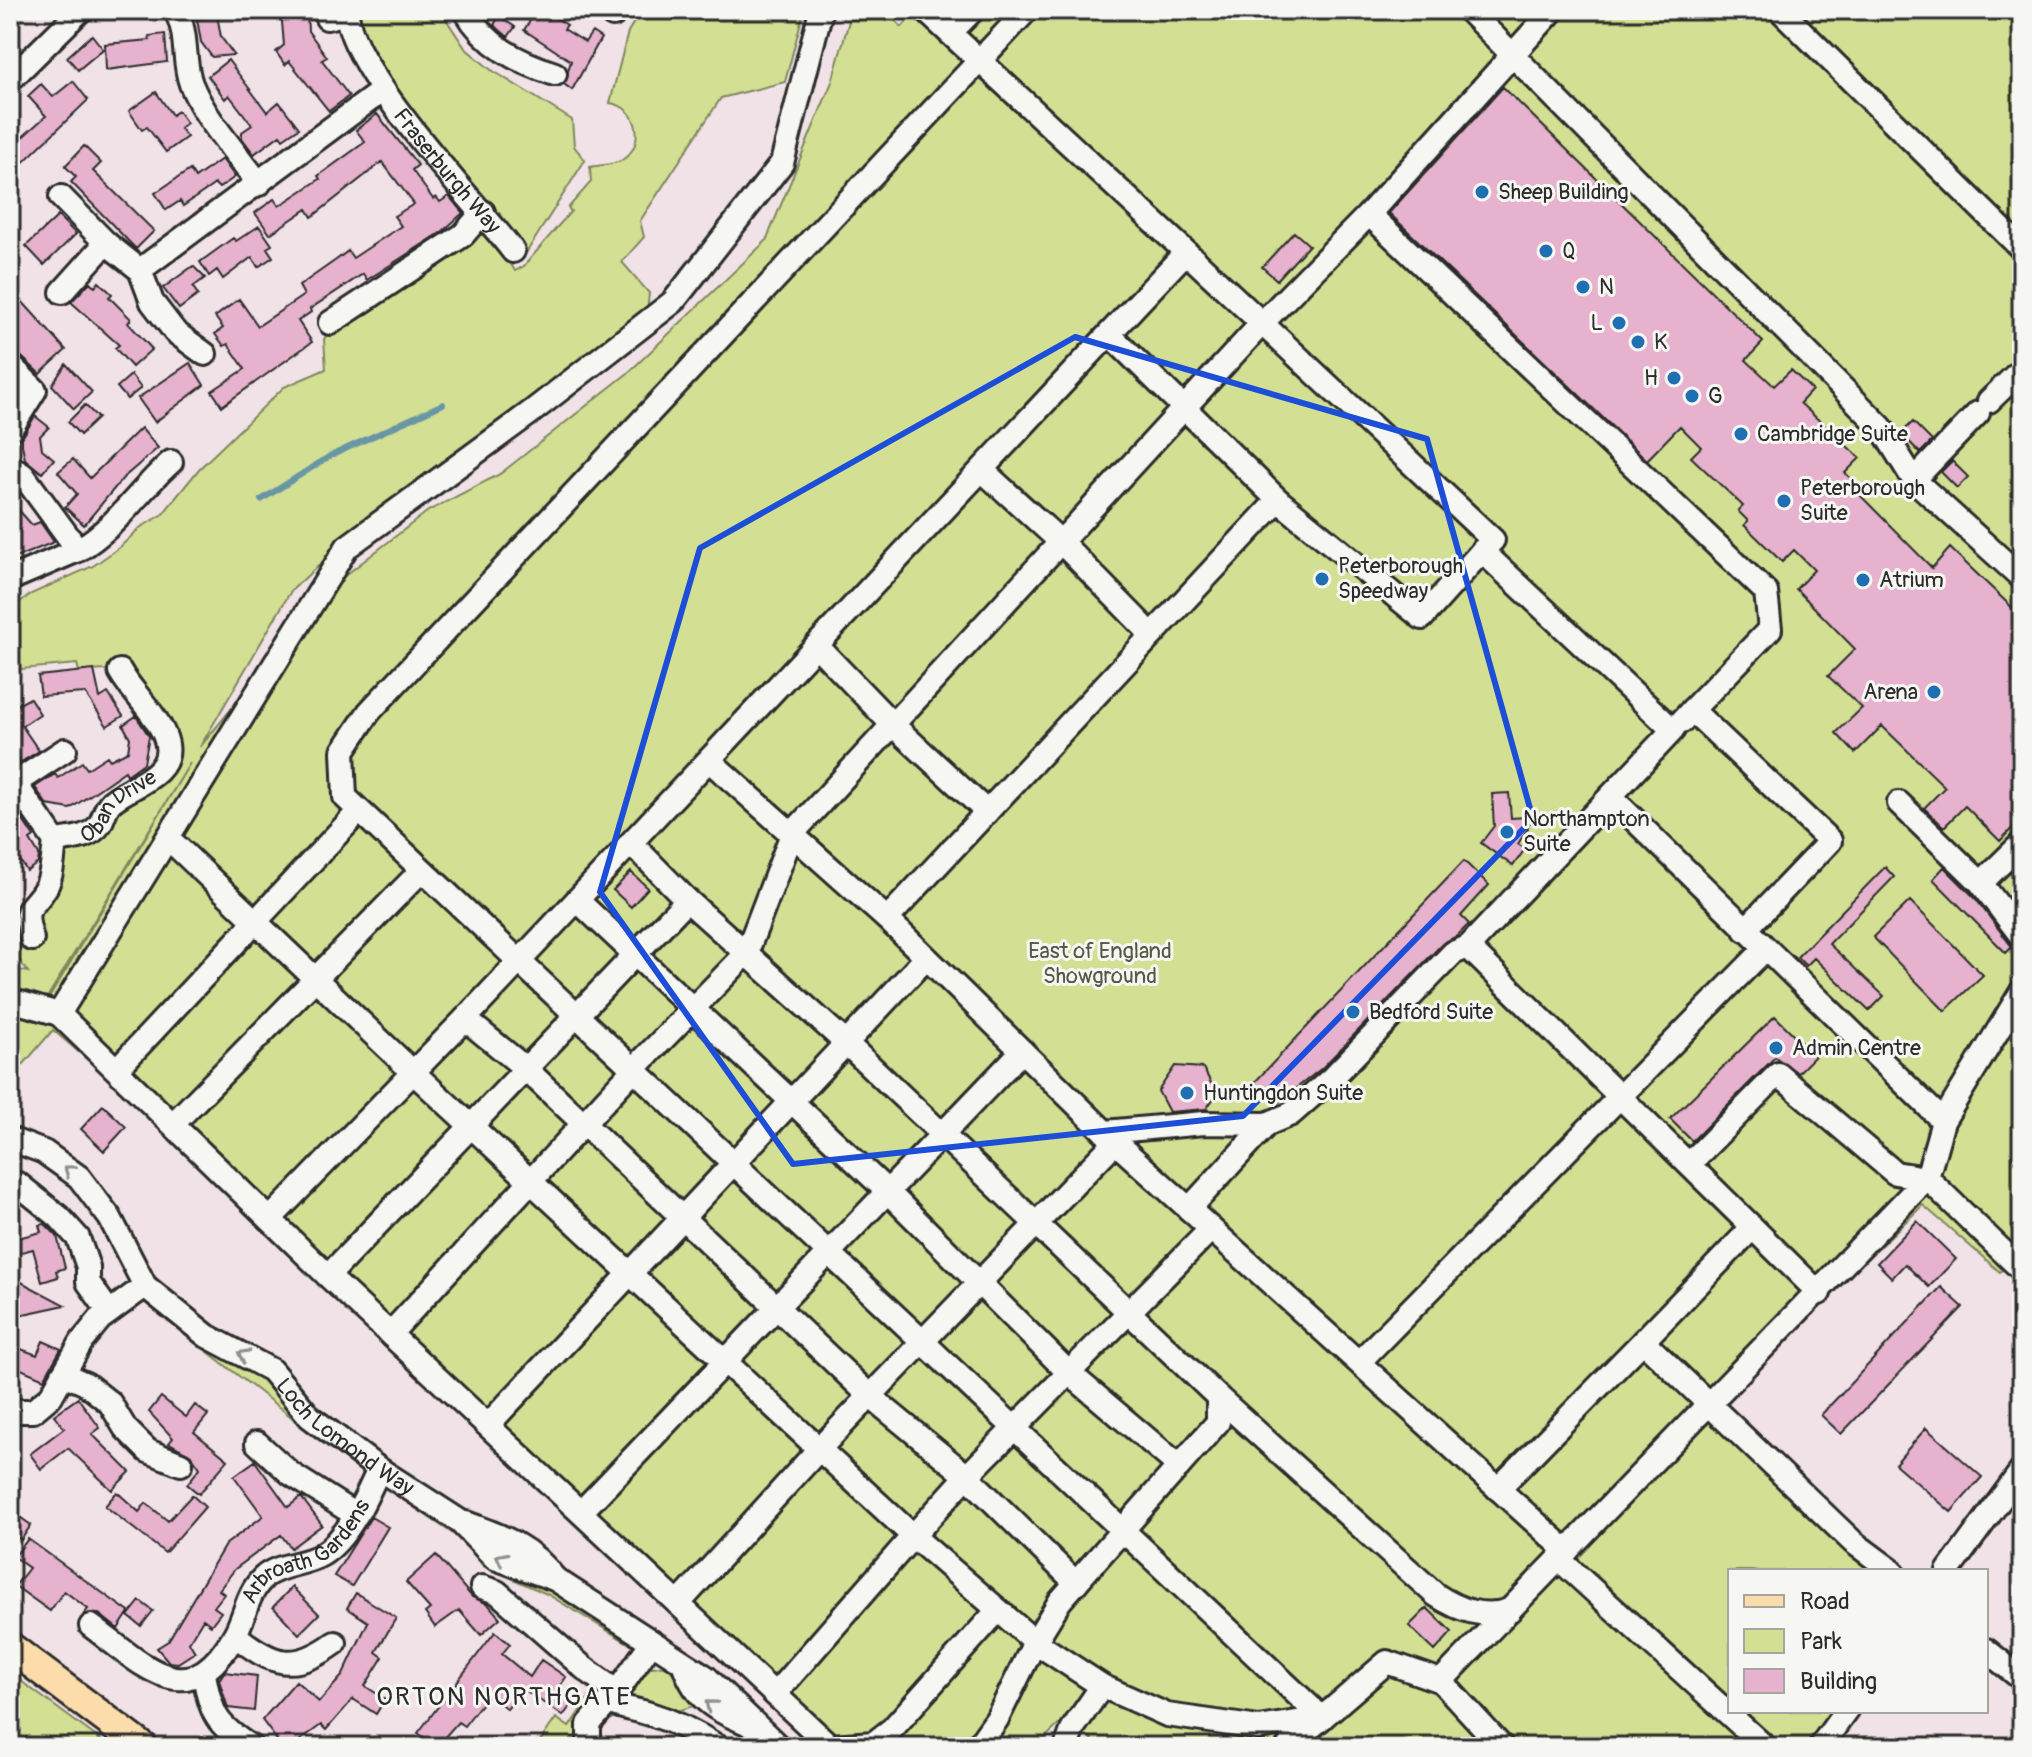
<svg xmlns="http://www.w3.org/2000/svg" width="2032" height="1757" font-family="Pangolin,sans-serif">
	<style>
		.green { fill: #d3e093; stroke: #7f865f; stroke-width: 2; fill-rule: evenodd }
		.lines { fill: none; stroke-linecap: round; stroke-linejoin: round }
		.stream { stroke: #6996a4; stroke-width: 6 }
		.building { fill: #e6b2ce; stroke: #2b2b2b; stroke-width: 2 }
		.minor-casing { stroke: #2b2b2b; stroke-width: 28 }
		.major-casing { stroke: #2b2b2b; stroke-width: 34 }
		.minor { stroke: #f6f6f2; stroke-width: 22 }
		.major { stroke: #fddcac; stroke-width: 28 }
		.oneway { stroke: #90908e }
		.marked { fill: none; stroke: #1d4ed8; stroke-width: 6; stroke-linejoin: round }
		.poi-dot { fill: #1f6fb2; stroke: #f6f6f2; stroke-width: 3 }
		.labels { text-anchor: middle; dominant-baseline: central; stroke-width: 6; stroke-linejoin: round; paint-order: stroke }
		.street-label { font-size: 22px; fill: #2b2b2b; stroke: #f6f6f2 }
		.poi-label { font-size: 22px; fill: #2b2b2b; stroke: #f6f6f2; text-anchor: start }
		.park-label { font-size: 22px; fill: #555845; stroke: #f6f6f2 }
		.quarter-label { font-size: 26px; letter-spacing: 2px; fill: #2b2b2b; stroke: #f6f6f2 }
	</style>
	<rect width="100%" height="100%" fill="#f1e2e7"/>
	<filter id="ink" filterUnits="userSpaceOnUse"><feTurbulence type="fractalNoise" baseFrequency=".0125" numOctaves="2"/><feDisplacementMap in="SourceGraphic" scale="16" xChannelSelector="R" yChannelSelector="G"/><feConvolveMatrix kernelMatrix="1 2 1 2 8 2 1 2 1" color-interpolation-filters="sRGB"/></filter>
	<g filter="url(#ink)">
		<path class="green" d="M356 10H440L465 48 490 69 572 120 574 146 585 160 526 253 370 56Z
			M641 10H804L785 82 721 98 640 221 644 237 622 262 649 293 646 323 347 539 291 591 200 747 333 585 428 511 500 474 628 373 766 241 832 82 852 10 886 12 902 27 917 10H2022V1247L2000 1272 1923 1205 1717 1403 1881 1571H1730V1711H1836L1811 1747H1091L1092 1739 1064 1720 1035 1747H814C566 1502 318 1257 53 1030L10 1080V968L28 972 16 956 66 850 174 759 112 670 79 671 77 664 10 670V609L31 594 93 566 120 547 141 527 162 515 199 469 284 387 326 369 324 339 332 328 425 274 467 229 497 241 515 271 524 266 571 211 568 208 591 182 590 167C600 165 614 165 622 160 647 145 638 106 610 103L628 32ZM190 763 49 998 48 996Z
			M152 1303 270 1380 358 1465 363 1473 148 1305Z
			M397 1488 627 1637 628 1643 547 1594 483 1566 462 1540 389 1490Z
			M666 1665 700 1703 769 1747H760L693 1706 675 1712 625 1697 646 1668Z
			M10 1673 110 1747H10Z
			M594 1690 602 1698 579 1747H536L556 1718 569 1727Z"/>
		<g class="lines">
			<path class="stream" d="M261 500 330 456 443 404"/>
		</g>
		<path class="building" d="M281 10H307L308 31 327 57 322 60 349 96 329 111 289 61 285 65 276 52 284 45Z
			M537 10H544L567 25 564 29 585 42 592 32 601 38 572 90 564 84 571 61 524 30Z
			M217 15 221 37 234 55 212 57 201 42 197 19Z
			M499 16 515 27 508 37 494 25Z
			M165 34 167 62 106 70 105 44 150 40 149 36Z
			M92 35 103 49 78 70 67 57Z
			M228 60 267 112 279 102 299 128 283 139 280 135 254 154 242 138V132L252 125 229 95 225 99 208 76Z
			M73 81 88 100 10 175V132L18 141 46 116 28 96 41 84 53 97Z
			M1503 87 1763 342 1746 360 1774 386 1791 370 1812 390 1800 403 1860 458 1845 473 1862 489 1858 493 1932 568 1950 548 2022 617V818L2000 841 1965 806 1944 827 1924 808 1945 787 1882 726 1855 753 1836 733 1862 708 1828 676 1855 649 1796 589 1814 570 1794 550 1782 562 1744 525 1748 521 1738 511 1743 506 1691 457 1701 447 1680 426 1647 460 1389 213Z
			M156 92 172 115 178 111 187 123 180 128 187 137 166 152 147 127 142 130 129 111Z
			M377 114 418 165 412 170 433 199 436 197 440 202 449 196 463 213 442 232 367 280 363 274 310 309 311 312 298 321 312 342 222 406 212 391 245 369 228 344 224 346 215 334 223 328 215 317 239 299 258 326 304 295 299 286 336 260 348 251 353 258 401 226 394 216 414 204 382 162 312 217 307 209 270 234 255 213 274 199 279 206 320 179 318 176 365 142 356 130Z
			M84 146 101 163 93 171 154 231 136 249 71 182 76 177 65 166Z
			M222 159 235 177 219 188 215 184 183 206 180 201 166 210 155 193 190 170 195 178Z
			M58 216 76 234 44 265 26 246Z
			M259 226 272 245 267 248 273 257 258 267 252 257 223 279 217 270 209 276 200 262 233 238 236 241Z
			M1294 232 1309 245 1277 280 1262 267Z
			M193 266 205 278 193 287 198 295 179 309 163 288Z
			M90 282 95 287 99 282 112 294 109 297 131 319 128 323 152 349 132 367 115 348 119 345 71 302Z
			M10 288 66 350 40 374 10 346Z
			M190 363 204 385 155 422 138 398Z
			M66 364 92 392 74 409 52 385Z
			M131 375 141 388 127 399 117 387Z
			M85 405 98 418 80 435 68 422Z
			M35 416 49 427 40 436 42 449 54 459 42 473 25 459 22 445V438Z
			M1913 422 1932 441 1920 453 1901 433Z
			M141 428 158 448 123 478 84 525 65 507 77 494 58 472 73 459 90 478Z
			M1952 461 1968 477 1957 488 1941 472Z
			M10 500 32 525 40 522 54 542 10 560Z
			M94 670 100 698 108 693 123 716 107 726 85 693 41 696 38 676Z
			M30 698 40 714 22 726 39 751 21 762 10 747V709Z
			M136 716 149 736 144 763 127 775 125 771 70 809 47 805 35 787 55 774 58 778 82 762 87 769 107 756 110 760 128 751 130 738 123 725Z
			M1509 793 1511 818 1527 817 1528 828 1518 844 1525 849 1513 866 1481 843 1494 826 1492 794Z
			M10 801 34 837 30 840 39 855 38 863 27 871 10 846Z
			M1464 861 1489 885 1461 916 1469 924 1457 936 1443 943 1322 1068 1275 1105 1253 1084Z
			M1885 867 1894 877 1829 944 1884 996 1869 1011 1814 958 1806 966 1797 957Z
			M1944 867 1975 898 2012 947 2006 953 1933 879Z
			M631 872 648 888 631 907 613 890Z
			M1910 901 1983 975 1945 1011 1873 937Z
			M1775 1016 1815 1056 1798 1073 1775 1057 1692 1141 1670 1119Z
			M1175 1066 1203 1068 1217 1094 1206 1109 1169 1112 1158 1091Z
			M103 1105 126 1127 104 1151 81 1129Z
			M1917 1221 1956 1259 1929 1287 1905 1264 1892 1278 1877 1263Z
			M45 1224 57 1236 65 1268 56 1271 58 1277 42 1282 33 1249 10 1255V1240L41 1232 39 1225Z
			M10 1276 65 1305 10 1317Z
			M1941 1287 1963 1307 1841 1434 1821 1415Z
			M43 1341 61 1349 44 1379 14 1366 21 1349 37 1355Z
			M161 1397 186 1417 195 1405 208 1415 194 1432 228 1460 199 1494 187 1484 200 1468 191 1455 169 1443 173 1438 149 1412Z
			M78 1398 100 1428 92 1434 130 1472 112 1490 68 1448 41 1469 30 1454 64 1428 54 1415Z
			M1926 1428 1982 1477 1951 1512 1895 1464Z
			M255 1461 288 1507 301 1497 322 1525 291 1548 281 1535 235 1569 219 1590 224 1594 214 1607 221 1612 211 1625 203 1619 189 1642 195 1652 178 1663 169 1662 157 1648 168 1641 225 1545 263 1516 234 1476Z
			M117 1492 139 1512 146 1503 168 1521 192 1495 205 1507 165 1553 105 1506Z
			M17 1515 31 1525 21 1540 10 1532Z
			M371 1517 388 1527 352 1586 334 1576Z
			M28 1539 129 1612 118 1629 99 1614H84L88 1609 64 1591 50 1611 15 1586 29 1568 14 1557Z
			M436 1555 472 1597 488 1604 500 1618 481 1635 459 1610 435 1627 425 1613 430 1609 406 1582Z
			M292 1587 319 1614 299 1634 273 1607Z
			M356 1593 396 1618 376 1652 383 1657 365 1686 385 1699 376 1714 353 1699 326 1730 321 1725 291 1747H282L262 1720 296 1681 319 1702 343 1675 368 1622 347 1608Z
			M140 1601 153 1611 141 1626 128 1616Z
			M1427 1608 1452 1632 1435 1651 1409 1626Z
			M495 1632 510 1644 502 1654 530 1677 541 1660 566 1677 558 1689 575 1700 563 1716 523 1689 507 1709 489 1694 464 1726 458 1722 436 1747 418 1733Z
			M224 1672 257 1676 254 1711 228 1708 219 1680Z"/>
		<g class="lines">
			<defs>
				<g id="minor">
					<path d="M175 10C189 33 182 60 191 84 206 121 236 152 259 184"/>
					<path id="s1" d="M347 10C347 69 474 200 513 251"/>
					<path d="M465 10C486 46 516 61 555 74"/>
					<path d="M821 10 782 163 673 302 530 413 347 547 59 1014 328 1276 830 1746 874 1743 892 1729 998 1610"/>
					<path d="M925 10 1186 252"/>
					<path d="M1027 10 369 712 343 751 345 797 1322 1718 1387 1662 1441 1681 1502 1747"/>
					<path d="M1468 10 1881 427 1914 480 2022 578"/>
					<path d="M1780 10 2022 249"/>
					<path d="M613 15 616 10"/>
					<path d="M327 18 347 13"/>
					<path d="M950 33 973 10"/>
					<path d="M10 80 81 10"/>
					<path d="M61 197 106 243 140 270 152 302 175 332 205 354"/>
					<path d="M1369 214 1766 592 1770 629 1692 710"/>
					<path d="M140 270 383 90"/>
					<path d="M62 292 106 243"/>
					<path d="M330 323 463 235 483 212"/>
					<path d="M10 365 35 390 10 430"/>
					<path d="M1989 401 2022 369"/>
					<path d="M10 466 23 475 78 550C117 527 138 491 171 462"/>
					<path d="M982 470 1061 542 1152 635"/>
					<path d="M1914 480 1978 413"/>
					<path d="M10 579 78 550"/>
					<path d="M817 646 893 725 987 812"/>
					<path d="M1682 721 1692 710 1830 841 1745 930"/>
					<path d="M710 761 887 919 1115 1142 1567 1551"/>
					<path d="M10 776 55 841C53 855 53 874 46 887 31 913 21 903 32 939"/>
					<path d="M15 783 65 750"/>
					<path d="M1612 798 1943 1121"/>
					<path d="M1899 803 1981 883"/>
					<path d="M169 839 415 1074 913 1536 775 1694"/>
					<path id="s2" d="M55 841C69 839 91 838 100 824 104 817 105 808 111 802 125 790 145 784 158 771 189 740 135 700 120 671"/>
					<path d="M631 843 687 900"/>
					<path d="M2022 843 1981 883 2022 937"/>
					<path d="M577 900 1186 252 1493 540 1482 551"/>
					<path d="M887 919 1278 500 1109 334"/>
					<path d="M1468 947 1819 1293"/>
					<path d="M10 1004 21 1003 59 1014"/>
					<path d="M118 1068 359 811"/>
					<path d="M173 1124 422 870"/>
					<path d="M1105 1132 1204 1123 1267 1124 1291 1114 1332 1078 1453 953 1468 947 1673 730 1482 551 1422 618 1278 500"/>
					<path id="s3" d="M10 1139 44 1152 79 1177 110 1218 145 1286 207 1336 271 1370 310 1417 379 1469 458 1520 495 1558 555 1579 706 1677 779 1747"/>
					<path d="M1689 1164 1778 1074 1895 1173 1927 1178 2022 1270"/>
					<path d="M18 1184 59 1217 78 1238 88 1267V1282L109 1312"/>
					<path d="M1189 1209 1267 1124"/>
					<path d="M270 1219 465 1019"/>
					<path d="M1752 1228 1643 1341 1853 1542 1892 1571"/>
					<path d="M328 1276 687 900 845 1042 1218 1397V1422L1060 1601 1035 1642 1102 1686 1073 1728 1066 1747"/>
					<path d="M390 1334 633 1070 746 954 792 834 1264 321 1369 214 1553 10"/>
					<path d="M1359 1362 1764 950"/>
					<path d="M63 1374 86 1384 110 1403 125 1428 148 1451 181 1464"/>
					<path d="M1218 1397 1436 1595C1459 1610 1483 1619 1510 1610"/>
					<path d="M10 1411H33L51 1396 82 1341 100 1319 145 1286"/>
					<path d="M488 1425 925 959"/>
					<path d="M257 1443 291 1474 354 1514"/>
					<path d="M1498 1489 1643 1341"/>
					<path d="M581 1512 1022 1051"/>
					<path d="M466 1523C502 1536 532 1547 555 1579"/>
					<path d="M1559 1559 1765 1747"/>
					<path d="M1948 1571 2022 1470"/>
					<path d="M1076 1583 967 1476 871 1397 525 1068 465 1019 577 900 887 1191 1069 1373 1179 1466"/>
					<path d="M482 1587 497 1592 584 1668 617 1692"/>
					<path d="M679 1603 819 1449 1115 1142"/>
					<path id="s4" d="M91 1626C144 1665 188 1716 234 1636 246 1616 246 1594 264 1577 279 1564 305 1565 321 1555 348 1539 367 1496 379 1469"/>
					<path d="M235 1635C272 1665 294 1673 335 1643"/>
					<path d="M1986 1650 2022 1679"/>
					<path d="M684 1665C696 1701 718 1712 752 1725"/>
					<path d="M204 1674C211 1714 216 1725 251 1747"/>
					<path d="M1441 1681 1927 1178 1943 1121 2022 991"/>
					<path d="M1102 1686 1167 1715 1259 1728 1322 1718"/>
					<path d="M608 1702C624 1709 634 1709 650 1714 674 1721 697 1733 718 1747"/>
					<path d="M589 1747V1724L617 1692 651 1643"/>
					<path d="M977 1747 997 1719 1035 1642 913 1536 967 1476 1211 1229"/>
					<path d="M1288 1747 1322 1718"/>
					<path d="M1820 1747 1846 1711"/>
				</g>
				<path id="major" d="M10 1647 143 1747"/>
			</defs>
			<use href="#minor" class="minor-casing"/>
			<use href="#major" class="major-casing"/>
			<use href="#minor" class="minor"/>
			<use href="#major" class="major"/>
		</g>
		<defs><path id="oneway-chevron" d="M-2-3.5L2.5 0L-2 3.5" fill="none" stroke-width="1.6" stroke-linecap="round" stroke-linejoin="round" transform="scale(2)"/></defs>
		<g class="oneway">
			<use href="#oneway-chevron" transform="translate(69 1170) rotate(-143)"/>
			<use href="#oneway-chevron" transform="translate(243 1355) rotate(-153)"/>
			<use href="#oneway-chevron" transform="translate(501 1558) rotate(-152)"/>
			<use href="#oneway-chevron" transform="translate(710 1705) rotate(-141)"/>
		</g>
	</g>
	<path class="marked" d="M1075 337 1427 439 1533 819 1243 1116 793 1164 600 892 700 548Z"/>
	<g class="poi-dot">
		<circle cx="1482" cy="192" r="8"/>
		<circle cx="1546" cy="251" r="8"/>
		<circle cx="1583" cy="287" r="8"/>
		<circle cx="1619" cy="323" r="8"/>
		<circle cx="1638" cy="342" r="8"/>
		<circle cx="1674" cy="378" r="8"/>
		<circle cx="1692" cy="396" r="8"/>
		<circle cx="1741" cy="434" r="8"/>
		<circle cx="1784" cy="501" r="8"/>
		<circle cx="1322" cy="579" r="8"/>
		<circle cx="1863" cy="580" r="8"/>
		<circle cx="1934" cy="692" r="8"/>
		<circle cx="1507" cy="832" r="8"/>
		<circle cx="1353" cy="1012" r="8"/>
		<circle cx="1776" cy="1048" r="8"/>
		<circle cx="1187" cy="1093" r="8"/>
	</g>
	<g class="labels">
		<g class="street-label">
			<text stroke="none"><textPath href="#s1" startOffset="192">Fraserburgh Way</textPath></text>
			<text stroke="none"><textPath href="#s2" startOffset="76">Oban Drive</textPath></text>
			<text stroke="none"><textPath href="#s3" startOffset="460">Loch Lomond Way</textPath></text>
			<text stroke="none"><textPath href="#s4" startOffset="294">Arbroath Gardens</textPath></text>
		</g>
		<g class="poi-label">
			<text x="1498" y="192">Sheep Building</text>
			<text x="1562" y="251">Q</text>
			<text x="1599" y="287">N</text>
			<text x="1603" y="323" text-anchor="end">L</text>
			<text x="1654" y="342">K</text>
			<text x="1658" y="378" text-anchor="end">H</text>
			<text x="1708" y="396">G</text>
			<text x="1757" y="434">Cambridge Suite</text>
			<text x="1800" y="488">Peterborough<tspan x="1800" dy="25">Suite</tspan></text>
			<text x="1338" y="566">Peterborough<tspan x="1338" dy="25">Speedway</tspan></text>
			<text x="1879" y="580">Atrium</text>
			<text x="1918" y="692" text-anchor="end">Arena</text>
			<text x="1523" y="819">Northampton<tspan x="1523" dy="25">Suite</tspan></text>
			<text x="1369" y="1012">Bedford Suite</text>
			<text x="1792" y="1048">Admin Centre</text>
			<text x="1203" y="1093">Huntingdon Suite</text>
		</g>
		<g class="park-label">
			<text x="1100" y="951">East of England<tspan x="1100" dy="25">Showground</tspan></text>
		</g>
		<g class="quarter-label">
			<text x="504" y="1697">ORTON NORTHGATE</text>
		</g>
	</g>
	<rect width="2032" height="1757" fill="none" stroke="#f6f6f2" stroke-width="40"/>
	<rect x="20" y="20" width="1992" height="1717" fill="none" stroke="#2b2b2b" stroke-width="3" filter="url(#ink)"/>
	<rect x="1728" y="1569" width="260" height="144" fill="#f6f6f2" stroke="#a5a5a2" stroke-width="2"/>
	<rect x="1744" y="1595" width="40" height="12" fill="#fddcac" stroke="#a5a5a2" stroke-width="2"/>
	<text x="1800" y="1609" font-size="24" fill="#2b2b2b">Road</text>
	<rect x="1744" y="1629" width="40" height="24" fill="#d3e093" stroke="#a5a5a2" stroke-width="2"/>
	<text x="1800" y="1649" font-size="24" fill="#2b2b2b">Park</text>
	<rect x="1744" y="1669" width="40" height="24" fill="#e6b2ce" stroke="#a5a5a2" stroke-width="2"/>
	<text x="1800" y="1689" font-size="24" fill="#2b2b2b">Building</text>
</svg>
